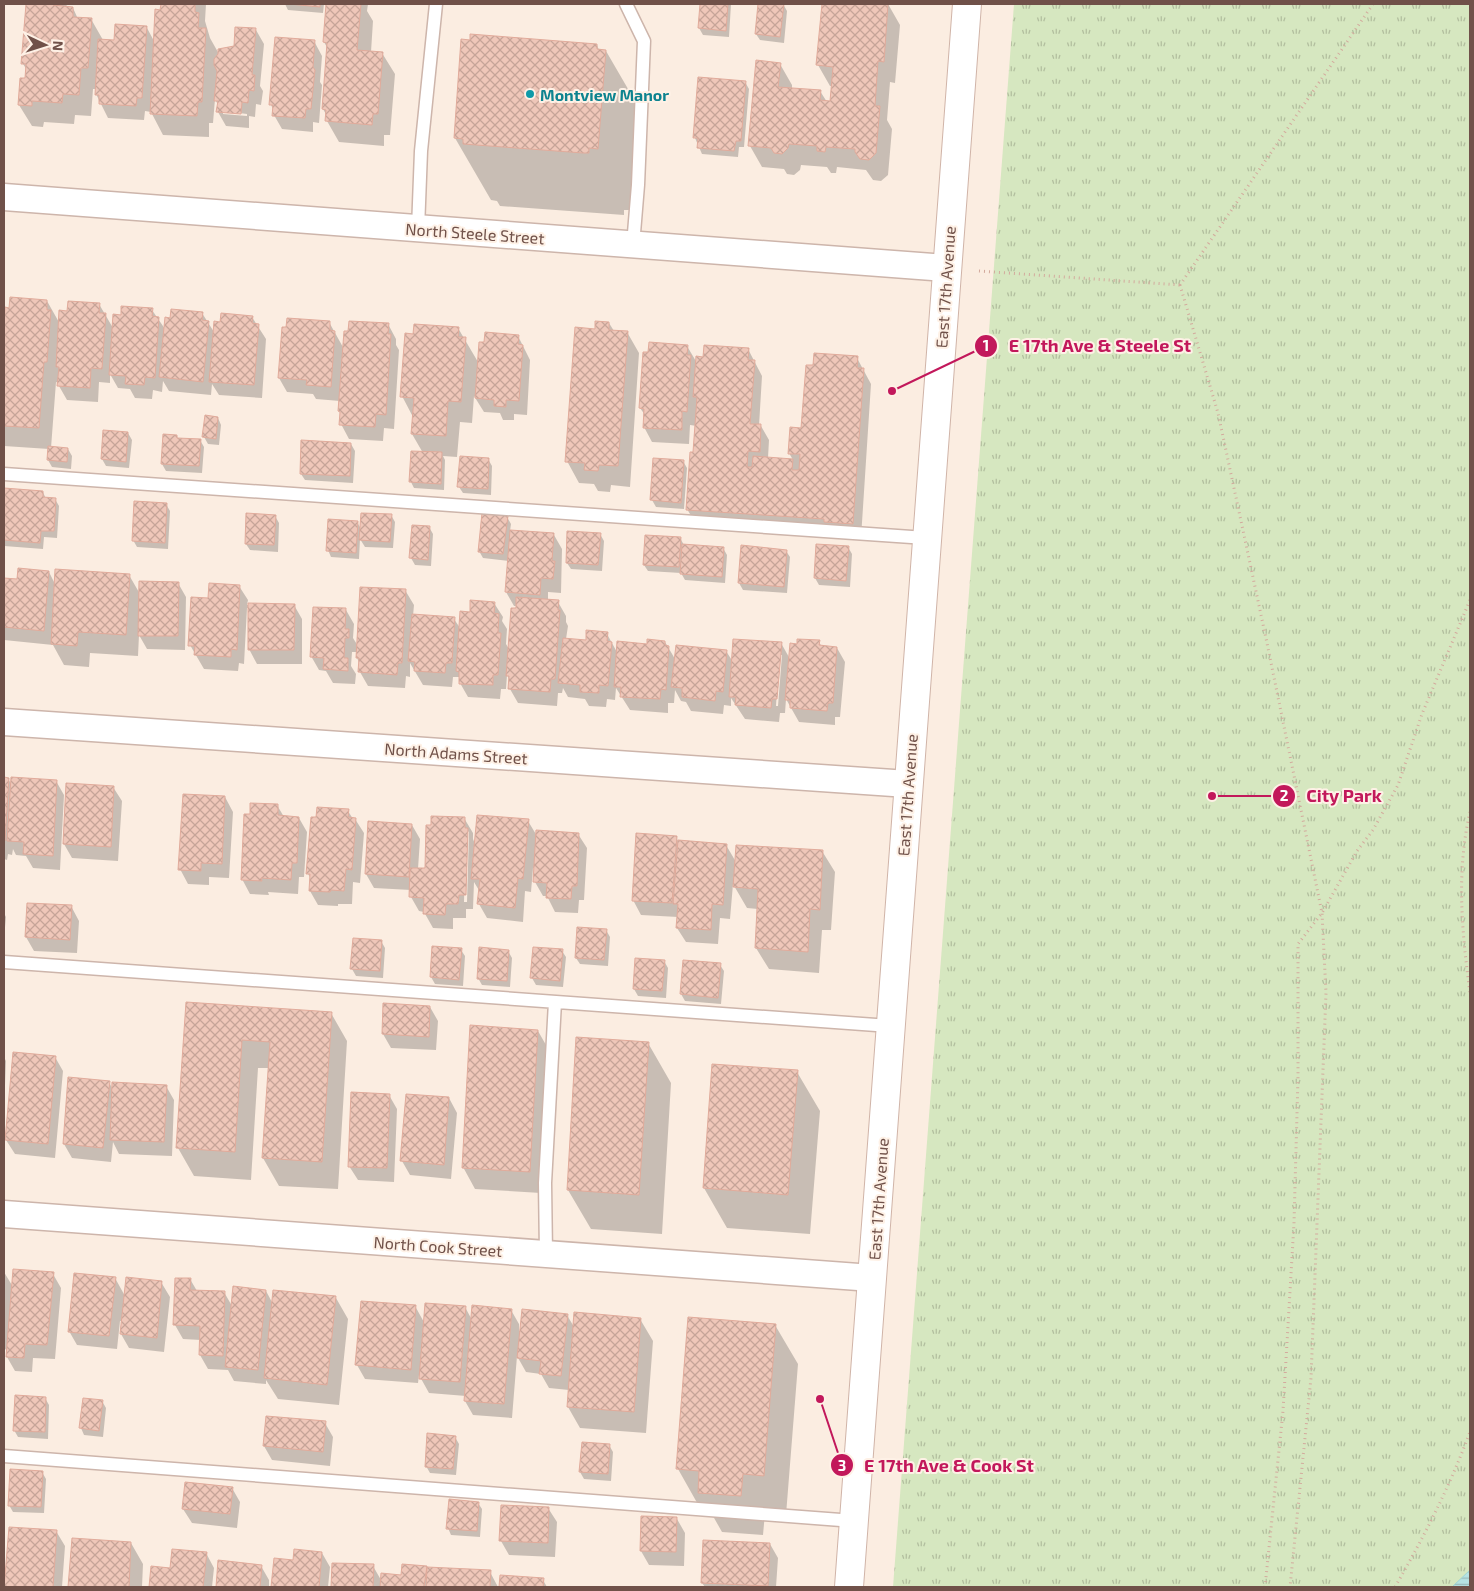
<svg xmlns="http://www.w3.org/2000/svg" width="1474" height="1591" font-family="'Exo 2',sans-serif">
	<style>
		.park { fill: url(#park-tufts) }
		.water { fill: url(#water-rules); stroke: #9dd4d4 }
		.shadow { fill: #0003; fill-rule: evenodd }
		.building { fill: url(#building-cross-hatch); stroke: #e1ab9b }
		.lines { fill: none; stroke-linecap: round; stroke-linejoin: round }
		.lane-casing { stroke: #cdb5ab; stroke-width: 15 }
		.street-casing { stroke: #cdb5ab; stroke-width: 29 }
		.secondary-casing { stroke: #d0b4a8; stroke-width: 30 }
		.path { stroke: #d3aa9d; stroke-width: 3; stroke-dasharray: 1 4; stroke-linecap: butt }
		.lane { stroke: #fff; stroke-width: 12 }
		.street { stroke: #fff; stroke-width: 26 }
		.secondary { stroke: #fff; stroke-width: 28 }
		.culture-dot { fill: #0f9aa8; stroke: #fef1e6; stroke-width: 2 }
		.labels { text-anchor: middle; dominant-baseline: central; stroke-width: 4; stroke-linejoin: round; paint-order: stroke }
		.culture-label { font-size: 16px; font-weight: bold; fill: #0d838f; stroke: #fef1e6; text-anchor: start }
		.street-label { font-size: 16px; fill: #705149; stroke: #fef1e6 }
		.leader { fill: none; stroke: #c2185b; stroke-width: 2 }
		.callout-dot { fill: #c2185b; stroke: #fef1e6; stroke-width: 2 }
		.mark-label { font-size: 15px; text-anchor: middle; font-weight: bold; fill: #fff }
		.callout-label { font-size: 18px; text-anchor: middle; font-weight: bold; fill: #c2185b; stroke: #fef1e6; stroke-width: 4; stroke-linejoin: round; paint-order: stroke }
	</style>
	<defs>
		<pattern id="park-tufts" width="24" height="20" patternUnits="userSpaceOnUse" patternTransform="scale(1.25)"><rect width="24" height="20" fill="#d6e7c0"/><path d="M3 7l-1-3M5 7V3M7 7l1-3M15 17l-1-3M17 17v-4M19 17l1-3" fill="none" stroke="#b2be9e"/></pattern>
		<pattern id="water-rules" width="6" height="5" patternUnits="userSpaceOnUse" patternTransform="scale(1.25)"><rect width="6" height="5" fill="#b6e3e3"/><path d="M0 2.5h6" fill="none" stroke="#98baba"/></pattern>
		<pattern id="building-cross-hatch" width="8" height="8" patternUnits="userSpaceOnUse" patternTransform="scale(1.25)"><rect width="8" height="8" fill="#efc7b9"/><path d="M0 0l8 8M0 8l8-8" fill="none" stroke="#c6a498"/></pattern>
	</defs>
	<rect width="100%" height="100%" fill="#fbede1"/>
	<path class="park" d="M1014 4H1470V1587H893Z"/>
	<path class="water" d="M1470 1570V1587H1452Z"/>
	<path class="shadow" d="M33 4H67L66 8H73L78 19H91L103 40 115 41 147 28 154 41 162 4H206L205 21 210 38 219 54 235 47 256 30 264 44 260 86 263 91 261 105 256 104 255 117 249 116V128L226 126 218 112V105L215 99 213 123H209V137L163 135 151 112 145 111 144 120 108 118 96 94V89H93L91 116 75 115 74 124 44 122 43 127 32 126 19 105 26 80 27 70 23 64ZM223 111 247 114V116L223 114Z
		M285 4H324L323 13 288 10Z
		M325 4H368L367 11 373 21 371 52 382 53 395 74 390 135H384V146L339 142 327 121V116L323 109 328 49 324 42 327 8Z
		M701 4H731L729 37 703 35 699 28Z
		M760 4H783L787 11 784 43 760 40 756 34Z
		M823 4H888L900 25 895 83 890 82 887 120 892 129 888 175 881 181 873 180 866 170 837 167 836 173H831L827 167 801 165 800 170 794 175 787 174 784 169 762 167 750 146 780 64 792 85V89L820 91 827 102H831L832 86H830L818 65Z
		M314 41 322 56 320 82 322 85 319 123 313 122V132L282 129 274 115V111L271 105Z
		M597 45 599 50 606 51 642 113 634 210H624V215L500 206 497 201 491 200 455 138Z
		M745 82 749 89 744 147H739L738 157 702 154 695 138Z
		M47 301 60 324 68 312 99 304 113 328 122 316 152 310 165 329 171 319 202 313 214 332 221 323 252 317 266 339 262 398 219 395 212 384 211 395 169 391 163 381 162 392 153 390 152 399 135 398 130 389 118 388 110 374V383L99 382 98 402 67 400 59 386V383L56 382 51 448 68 449 72 456 71 469 52 467 48 460 49 449 4 446V343L6 309Z
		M329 322 344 349 388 324 396 339V345L399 350 394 429 384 428 383 441 349 439 341 424 340 401 316 399 313 394 287 392 279 378Z
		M609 323 614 331 627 332 639 353 630 487 611 485 610 492 598 491 594 484 579 483 567 461 596 330Z
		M458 328 478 362 518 336 530 360 527 415 514 414V420H503L500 413 484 412 474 396 472 423 460 422 457 457 443 456 445 460 444 490 414 488 411 482 423 453 412 434 413 417 402 396 414 335Z
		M687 346 697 363 705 358 748 349 762 376 759 426H761L769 440 768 458 793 460 789 453 803 429 814 366 857 358 871 384 861 538 696 524 687 509 697 426 690 425 689 444 652 442 644 427 645 415 640 408Z
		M218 418 221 425 219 445 208 444 204 437Z
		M104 431 128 433 132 440 129 468 106 466 102 459Z
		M177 436 178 439 200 440 204 447 202 473 166 471 162 464Z
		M351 444 355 451 353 483 305 480 301 474Z
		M488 459 492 466 491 495 463 493 459 487Z
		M654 459 683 461 687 468 684 509 656 507 652 500Z
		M4 490 43 492 46 499H55L59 506 57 538 44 537 43 549 4 546Z
		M166 504 170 511 168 549 137 547 133 540Z
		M391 515 395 522 393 548 365 547 360 539 359 559 331 557 328 550 357 522 361 529Z
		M275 516 279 523 278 552 250 550 246 544Z
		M507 517 511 524 510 531 554 535 562 549 561 593 548 592V601L558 602 566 616V622L568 626 566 639 587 641 607 634 618 654 665 642 675 659 726 651 733 662 781 643 790 659 798 645 819 642 822 647 837 648 845 662 840 717H835V725L799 722 786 699 785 713H780L779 722 745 719 731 698V706L724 705 723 714 691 711 686 702 681 701 675 690 674 703H668V713L630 710 616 688 615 700 607 699 606 707 589 706 585 699 568 697 563 688 562 693H558L557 706 518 703 510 689V681L507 675 506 689H501L500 699 468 697 460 683V677H453L452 687 423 685 410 663V677L406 676 405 688 368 686 360 672V664L357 658V652H352L351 666 356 674 355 684 333 683 326 671 319 670 311 656 346 610 354 624 353 638 358 646 405 590 414 605 413 616 454 619 460 628 471 613 494 603 503 617 502 621 507 629 506 644 509 649 517 606H514L506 592 509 561 483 558 479 551ZM779 655H782L778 706H776Z
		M429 527 433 534 431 566 415 565 411 558Z
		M600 534 604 541 602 571 571 569 567 563Z
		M680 538 684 545 723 548 727 555 725 583 685 580 681 573 648 571 644 565Z
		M848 547 852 554 850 587 819 585 815 578Z
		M786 551 790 557 787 593 743 590 739 583Z
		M49 572 55 584 129 575 140 594 178 583 186 597 185 650 147 649 139 635 138 656 90 653 89 667 64 665 53 645 4 640V579L18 581Z
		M239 586 248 600 247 605H294L302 619V664H257L249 649V608H247L244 664 239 663 238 671 204 669 190 645 209 600Z
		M4 778 8 779 12 785 56 781 64 795 60 870 33 868 26 856 16 855 13 849 12 855 8 854 7 860 4 859Z
		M113 787 122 801 118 861 72 858 64 844Z
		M225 797 233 812 229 878 209 877V885L188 884 180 869Z
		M277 805 284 817 299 818 307 832 304 877H299L298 894 268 892 269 895 250 894 242 879 251 815Z
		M348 811 353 819H355L364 833 360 883 353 882 352 904H338V906L318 905 310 891 311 879 308 874Z
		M464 818 473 833V839L475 844 528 821 537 836 578 834 587 848 584 900H579L578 913 555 912 547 896H543L535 882V869L533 868 531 892 525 891 523 922 487 918 479 904 480 892 474 882 473 909H466V918H453V929L433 928 424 912 419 911 411 897V890L374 888 366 874 412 825 420 839 418 869 426 870ZM466 830 469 832 467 902H464Z
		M676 837 678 841 726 845 736 862 822 851 835 872 831 930H822L819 973 769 969 756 948 758 909 747 908 733 884 730 919 720 918 718 944 686 942 677 928 678 917 641 915 633 900Z
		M71 906 79 921 77 953 34 951 26 937Z
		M4 913 6 917 4 938Z
		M606 930 610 937 608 966 580 964 576 958Z
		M354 939 381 941 385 948 383 978 356 976 352 969Z
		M461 950 465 956 463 986 435 984 431 977Z
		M508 951 512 958 510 987 482 985 478 978Z
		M562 951 566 957 563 987 536 985 532 978Z
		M664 961 668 968 666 998 638 996 634 989Z
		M720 965 724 971 721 1004 685 1001 681 994Z
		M187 1003 331 1013 347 1041 338 1189 279 1186 263 1158 269 1068H258L251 1180 194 1176 178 1148Z
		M430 1007 438 1021 436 1050 391 1048 383 1034Z
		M538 1031 550 1052 541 1193 475 1189 463 1167Z
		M648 1043 671 1083 662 1234 591 1229 568 1190Z
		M4 1057 6 1061 4 1110Z
		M55 1057 63 1071 55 1158 15 1154 6 1140Z
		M713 1065 797 1072 820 1111 810 1234 727 1228 704 1188Z
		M109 1082 113 1090 166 1086 174 1100 172 1156 119 1154 113 1142 111 1162 72 1158 64 1144Z
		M389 1095 397 1109 394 1182 358 1180 349 1166Z
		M449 1098 457 1113 451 1179 410 1175 402 1161Z
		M4 1272 13 1287 53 1274 61 1288 55 1359 33 1358 32 1372 15 1371 7 1357 8 1350 4 1349Z
		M115 1278 125 1296 161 1282 170 1297 164 1352 129 1348 121 1334 122 1321H120L117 1349 77 1345 69 1331Z
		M190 1279 197 1291 224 1292 232 1306 266 1291 273 1304 336 1298 348 1319 339 1405 278 1399 266 1380V1384L234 1381 228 1370 208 1369 200 1355 201 1340 183 1339 175 1325Z
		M415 1306 425 1324 465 1307 472 1320 511 1310 519 1324V1331H521L567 1315 574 1327 640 1319 653 1341 646 1433 580 1428 568 1407 569 1390 549 1388 541 1374 526 1372 517 1356 512 1418 473 1415 465 1401 466 1396 429 1393 419 1375 418 1383 365 1379 357 1365Z
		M775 1325 798 1364 786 1515 765 1513 763 1535 722 1532 709 1509 700 1508 678 1469Z
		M45 1398 49 1405 48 1439 18 1437 14 1430Z
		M102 1401 106 1408 103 1437 84 1435 81 1428Z
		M325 1423 333 1437 330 1466 272 1460 264 1446Z
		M455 1437 459 1444 456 1475 430 1473 426 1466Z
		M609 1445 613 1452 611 1481 584 1479 580 1472Z
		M42 1472 46 1479 44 1513 13 1512 9 1505Z
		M232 1488 240 1502 237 1528 192 1523 183 1509Z
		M478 1503 482 1509 480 1537 451 1535 448 1528Z
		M548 1508 557 1522 555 1557 509 1555 501 1541Z
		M677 1519 685 1533 684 1566 649 1565 641 1551Z
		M10 1528 56 1531 65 1546 62 1587H5Z
		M73 1539 131 1543 143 1564 142 1587H70Z
		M770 1544 778 1558 776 1587H705L702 1583Z
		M206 1553 214 1568 212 1587H150L152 1568 171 1569Z
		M322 1553 330 1567 328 1587H273L275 1559 294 1561Z
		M219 1562 261 1566 269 1580V1587H217Z
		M333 1564 373 1566 381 1580 402 1576 426 1568 490 1572 498 1587H332Z
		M501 1577 543 1580 547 1587H501Z"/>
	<path class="building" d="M26 4H53V5L73 7V17L92 18 88 68H81L79 95 63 94 62 103 32 101V106L18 105 20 78H25L26 64H21Z
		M161 4H195V12L199 13 198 28H206L202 102H198L197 116 150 114 155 9 160 10Z
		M289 4H320V7Z
		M326 4H361L357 50 383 52 378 114H373L372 125 325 121 326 110 322 109 327 43 323 42Z
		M700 4H728L726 31 698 28Z
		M758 4H784L780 37 755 34Z
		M822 4H888L884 62 878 61 875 106H880L876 153 869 160 860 159 855 152V149L826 147 825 152 817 151V146L789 144 788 148 782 154 774 153 771 148 748 146 756 60 781 63 778 87 821 90 820 100 830 101 833 67 816 65Z
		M115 24 147 26 142 98H137L136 106 99 104V95H95L98 39 114 40Z
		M235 27 256 28 252 75H255L254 91 249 90 248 103 242 102 241 114 216 112 218 101H214L217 71 214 65V59L218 54V49L234 46Z
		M470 34 597 44V49L606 50 598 149 589 148V153H583L463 144V139L454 138 461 39 470 40Z
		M275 37 315 40 313 67 315 70 311 109H306L305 118 272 116 273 105H269Z
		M698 77 746 81 741 141H736L734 151 697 148 698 138H693Z
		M10 297 47 300V310H51L47 362H44L39 428 4 426V325L5 307 9 308Z
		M68 301 100 303 99 313H106L102 369 91 368 90 388 57 386 59 367H56L59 310 67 311Z
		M121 306 153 308 152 316 159 317 155 378 145 377 144 385 125 384 126 376 109 375 113 314 121 315Z
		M171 309 203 312 202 320 209 321 203 382 159 377 165 317 170 318Z
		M221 313 253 316 252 323 259 324 254 385 209 382 214 321 220 322Z
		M287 318 330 321V330L335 331 331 387 306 385 307 380 278 378 282 327H286Z
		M349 321 389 323 388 334H391L386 415 376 414 375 427 339 425 340 412 338 411 344 331H348Z
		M595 321 609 322V330L628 331 618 466 599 465 598 471 584 470 585 463 565 462 575 327 595 329Z
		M414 324 459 327 458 337H466L461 402 448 401 446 436 411 434 414 398 400 397 405 333 413 334Z
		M485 332 519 335 518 344 523 345 519 401 506 400V407L494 406V400L475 398 479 342H484Z
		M649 342 688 345 687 355H691L687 412 682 411V430L643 428 644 409 639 408 643 352H648Z
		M704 345 749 348 748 360H755L750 424H761L760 452 748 451 747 467H752L753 456 793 459 792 470H799L800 454H788L790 427 801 428 806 365H813L814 353 858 356 857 368H864L853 524 824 522V519L686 510 690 452H693L697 397H693L696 356 703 357Z
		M205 415 218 417 216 439 202 437Z
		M103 430 128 432 126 462 101 459Z
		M163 434 177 435V438L201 439 199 466 161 464Z
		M301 440 351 443 350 476 300 474Z
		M48 446 68 448 67 462 47 460Z
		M411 451 442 452 441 484 409 482Z
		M460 456 489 458 488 489 457 487Z
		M653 458 684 460 681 503 650 500Z
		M4 488 43 491V497L56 498 54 531H41L40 543 4 540Z
		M134 501 167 503 165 543 132 541Z
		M246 513 276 515 274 545 245 544Z
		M361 513 392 514 390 542 359 540Z
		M482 513 508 516 503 554 478 552Z
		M328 519 358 521 356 553 326 551Z
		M412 525 430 526 428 560 409 558Z
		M510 530 554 533 552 561H555L553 579 541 578 540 595 505 592Z
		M567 531 601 533 598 565 566 563Z
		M645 535 681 537 679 567 643 565Z
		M682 544 724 547 722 577 680 574Z
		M816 544 849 546 846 581 814 578Z
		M741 545 787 550 784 587 738 583Z
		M18 568 49 571 44 631 4 627V578L17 579Z
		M55 569 130 574 126 635 78 632 77 646 51 644Z
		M139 581 179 582 178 636H138Z
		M209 583 240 585 237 650 231 649V657L194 655 195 646H188L191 597 208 598Z
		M360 587 406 589 402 663H398L397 675 358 672 359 658H356Z
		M516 597 559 600 558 610H560L555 679H551L550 692 508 689 509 676H506L511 608H516Z
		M470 600 495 602 494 613 499 614 498 633H501L498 675H493V685L459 684V672L456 671 460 611 470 612Z
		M248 603 295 604 294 650H248Z
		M313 607 346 608 345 629H349V638H345L344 658H348V671L323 669 324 658 310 657Z
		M412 614 455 617 452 663H446L445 673 414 671 415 662 408 661Z
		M586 630 608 632 607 641 612 642 608 686 599 685V693L580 692V685L558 683 563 638 586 640Z
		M647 639 665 641V645L669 646 666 690 661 689 660 699 620 697 621 687H614L617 641 647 644Z
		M733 639 782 642 777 699H772L771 708 735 705 736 697H729Z
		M797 639 820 640 819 645 837 647 833 703H828L827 711 790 708V700H785L790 643 797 644Z
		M676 645 727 650 723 692 716 691 715 701 682 697V688L671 687Z
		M4 777 9 778 5 841H4Z
		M11 777 57 780 53 856 23 854 24 842 7 841Z
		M66 783 114 786 111 847 63 844Z
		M183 794 225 796 222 864 201 863V871L178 870Z
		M250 803 278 804V815L299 817 297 863H292L291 880 261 878 262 881 241 880 244 814H250Z
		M317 807 349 809 348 817 356 818 352 870 346 869 344 891 331 890 330 892 309 891 310 874H306L311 817H316Z
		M477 815 529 819 523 879 518 878 515 908 477 904 480 879H471Z
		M431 816 465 817V828H468L466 895H459L458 904H446L445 915 423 914 424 898 409 897 410 868H425L426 825H431Z
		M368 821 412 824 409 877 365 874Z
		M536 830 579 833 577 886H572L571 899 546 898 547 883 533 882Z
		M636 833 677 836 672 903 632 901Z
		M678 840 727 844 723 905 712 904 711 930 676 928 678 904H673Z
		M736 845 823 850 820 910 810 909 808 952 755 948 758 889 733 887Z
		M27 903 72 905 70 940 25 937Z
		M577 927 607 929 604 960 575 958Z
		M353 938 382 940 380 971 350 969Z
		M432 946 462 948 459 980 430 977Z
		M479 947 509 950 507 981 477 979Z
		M533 947 563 949 560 981 530 978Z
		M635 958 665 960 662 991 633 989Z
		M683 960 721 963 718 998 680 994Z
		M186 1002 332 1012 322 1162 262 1158 270 1042 242 1040 235 1152 176 1148Z
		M383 1003 430 1006 429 1037 382 1034Z
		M470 1025 538 1030 530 1172 462 1168Z
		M576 1037 649 1042 639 1195 567 1190Z
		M13 1052 56 1056 48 1144 5 1140Z
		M712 1064 798 1070 788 1195 703 1188Z
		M68 1077 110 1081 103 1148 63 1144Z
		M112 1082 167 1085 164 1142 110 1140Z
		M351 1092 390 1094 387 1168 348 1167Z
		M406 1094 449 1097 444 1165 400 1161Z
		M13 1269 54 1272 47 1345 25 1344 24 1358 6 1357Z
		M74 1273 116 1277 109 1336 68 1332Z
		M126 1277 162 1281 157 1338 120 1334Z
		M175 1278H191L190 1290 225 1291 223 1356 199 1355 200 1326 173 1325Z
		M233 1286 266 1290 258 1370 225 1367Z
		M273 1290 336 1296 327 1385 264 1378Z
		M361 1301 416 1305 411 1370 355 1365Z
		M425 1303 466 1306 460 1382 419 1379Z
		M472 1305 512 1309 504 1404 464 1401Z
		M522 1309 568 1314 561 1376 539 1374 541 1361 517 1358Z
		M574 1312 641 1318 634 1412 567 1407Z
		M688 1317 776 1324 764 1476 743 1474 741 1496 698 1493 699 1471 676 1469Z
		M15 1395 46 1397 45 1432 13 1431Z
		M83 1398 103 1400 99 1431 79 1428Z
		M266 1416 326 1421 323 1452 263 1446Z
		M427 1433 456 1436 453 1469 425 1467Z
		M582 1442 610 1444 608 1474 579 1472Z
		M10 1469 43 1471 41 1507 8 1506Z
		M185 1482 233 1487 230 1514 182 1509Z
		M449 1499 479 1502 477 1531 446 1529Z
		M501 1505 549 1507 548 1543 499 1541Z
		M641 1516 677 1517 676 1552 640 1551Z
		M9 1527 57 1530 53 1587H4Z
		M72 1538 131 1542 129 1587H68Z
		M703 1540 770 1543 768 1586 701 1583Z
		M172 1549 207 1552 203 1587H149L151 1566 170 1568Z
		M294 1549 322 1552 319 1587H271L274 1558 293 1560Z
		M218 1560 262 1565 260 1587H216Z
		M332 1563 374 1564 373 1587H331Z
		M402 1564 427 1566 424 1587H380L381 1573 401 1575Z
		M427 1567 491 1570 490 1587H426Z
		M500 1575 544 1578 543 1587H499Z"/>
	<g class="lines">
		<defs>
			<path id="lane" d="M626 4 644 41 638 185 633 245
				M418 229 421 151 436 4
				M4 474 926 538
				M4 962 890 1026
				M546 1254 545 1183 555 1002
				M4 1456 854 1521"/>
			<path id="street" d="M4 197 946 268
				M4 722 908 784
				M4 1214 872 1278"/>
			<path id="secondary" d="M849 1587 967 4"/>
		</defs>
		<use href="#lane" class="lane-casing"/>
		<use href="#street" class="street-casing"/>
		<use href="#secondary" class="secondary-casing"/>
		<path class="path" d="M979 271 1180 285
			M1180 285 1218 413 1267 643 1322 913 1326 993 1311 1378 1290 1587
			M1180 285 1373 4
			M1470 812C1456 872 1462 933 1470 993
			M1265 1587 1283 1411 1294 1223 1298 1077V944L1322 913 1357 851 1373 830 1398 785 1422 714 1470 600
			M1395 1587C1425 1535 1449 1488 1470 1432"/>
		<use href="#lane" class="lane"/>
		<use href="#street" class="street"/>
		<use href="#secondary" class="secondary"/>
	</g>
	<circle class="culture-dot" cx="530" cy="94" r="5"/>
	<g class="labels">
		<g class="culture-label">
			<text x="540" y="94">Montview Manor</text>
		</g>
		<g class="street-label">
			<text transform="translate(475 233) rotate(4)">North Steele Street</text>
			<text transform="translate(945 287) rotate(-86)">East 17th Avenue</text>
			<text transform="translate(456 753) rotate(4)">North Adams Street</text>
			<text transform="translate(907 795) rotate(-86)">East 17th Avenue</text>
			<text transform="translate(878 1199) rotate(-86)">East 17th Avenue</text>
			<text transform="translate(438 1246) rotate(4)">North Cook Street</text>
		</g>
	</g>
	<path class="leader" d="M892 391L986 346M1212 796L1284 796M820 1399L842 1465"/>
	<g class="callout-dot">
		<circle cx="892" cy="391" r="5"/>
		<circle cx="1212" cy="796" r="5"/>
		<circle cx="820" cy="1399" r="5"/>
		<circle cx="986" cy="346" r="12"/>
		<circle cx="1284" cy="796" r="12"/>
		<circle cx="842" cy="1465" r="12"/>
	</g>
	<g class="mark-label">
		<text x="986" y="351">1</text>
		<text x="1284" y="801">2</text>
		<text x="842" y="1471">3</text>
	</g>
	<g class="callout-label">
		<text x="1100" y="352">E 17th Ave &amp; Steele St</text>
		<text x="1344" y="802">City Park</text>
		<text x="949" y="1472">E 17th Ave &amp; Cook St</text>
	</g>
	<rect width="1474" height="1591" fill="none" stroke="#705149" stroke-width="10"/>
	<g transform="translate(45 45) rotate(94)" stroke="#fef1e6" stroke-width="4" paint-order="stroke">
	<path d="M0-4L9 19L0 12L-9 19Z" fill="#705149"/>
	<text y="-8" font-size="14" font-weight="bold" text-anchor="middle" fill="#705149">N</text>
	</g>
</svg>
